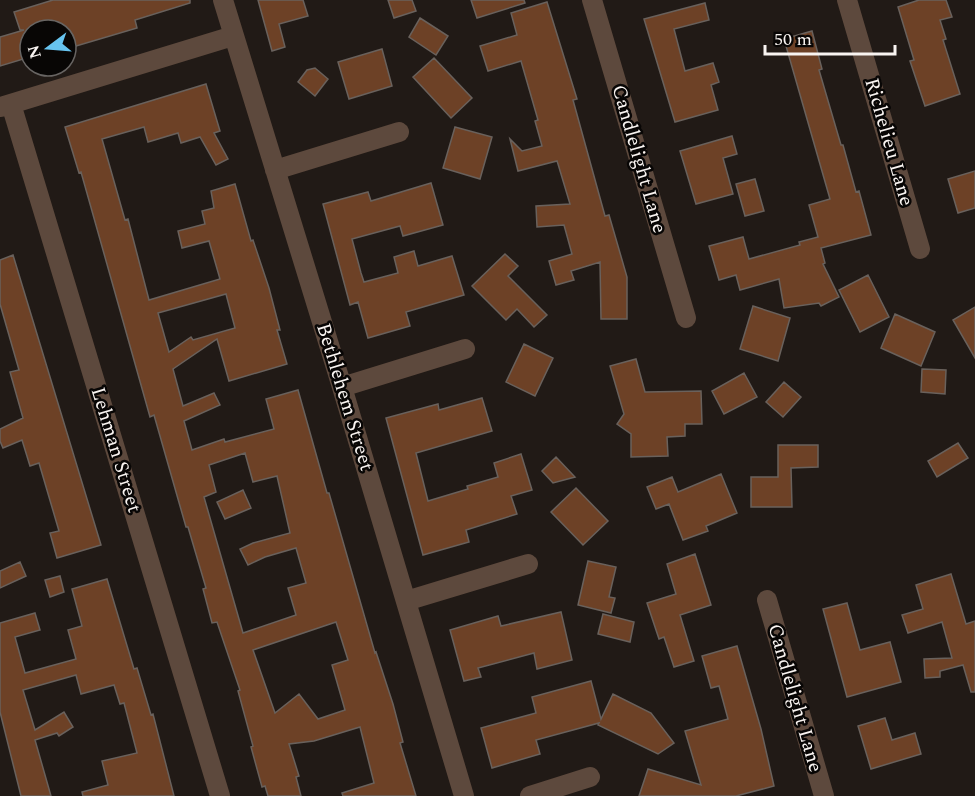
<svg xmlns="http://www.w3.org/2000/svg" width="975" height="796" font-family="Spectral,serif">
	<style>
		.building { fill: #6d4126; stroke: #69615c; stroke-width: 1.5; fill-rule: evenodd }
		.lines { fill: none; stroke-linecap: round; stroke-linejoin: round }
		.minor { stroke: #5d493d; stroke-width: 20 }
		.labels { text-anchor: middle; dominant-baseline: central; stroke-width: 5; stroke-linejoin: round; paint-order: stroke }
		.street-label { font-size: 20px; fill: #f9f4f1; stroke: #080605 }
	</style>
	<rect width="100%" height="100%" fill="#211a16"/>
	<path class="building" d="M53 0H190V3L135 20 137 28 66 49V30H30V57L0 66V37L24 30H20L14 12Z
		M258 0H303L308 16 279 24 285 47 272 51Z
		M388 0H412L416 11 394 18Z
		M471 0H524L525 3 477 18Z
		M919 0H946L952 17 940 20 946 39 943 40 960 94 925 106 910 61 914 60 898 7Z
		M547 2 577 99 573 100 605 216 609 215 627 277V319H601L600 262 571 271 574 280 556 285 549 261 572 254 564 225 537 227 536 206 570 204 558 164 557 161 518 171 510 139 522 151 542 146 535 121 538 120 521 61 488 71 480 46 517 35 511 13Z
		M705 3 709 20 674 29 685 71 713 63 719 82 711 85 718 110 675 122 644 19Z
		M420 18 448 36 436 55 409 37Z
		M812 31 822 69 819 70 841 145H843L856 192 859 191 871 235 821 248 825 263 823 264 839 297 821 306 819 303 784 308 779 279 740 290 736 275 719 280 709 246 743 237 749 259 800 245 799 242 818 237 809 205 830 199 784 39Z
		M382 49 392 86 349 99 338 62Z
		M434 58 472 98 451 118 413 77Z
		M315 68 328 79 315 96 298 82 307 70Z
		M206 84 220 131 214 133 228 159 216 165 200 137 181 143 178 133 148 142 144 127 102 139 125 220 128 219 149 300 220 279 209 241 182 248 178 231 205 224 202 211 214 208 211 191 235 184 251 241 253 240 269 288 280 330H277L287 364 229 381 217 339 173 369 183 406 214 393 220 405 184 421 192 450 224 439 225 442 274 429 266 399 298 390 327 493H329L375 653 376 652 393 704 403 742 400 743 416 796H343L342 793 374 783 360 727 314 741 289 744 299 776 296 777 301 796H268L265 786 262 787 251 747 253 746 238 691 240 690 217 622 212 623 203 589 206 588 188 527H186L154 415 150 417 81 172 79 173 65 127ZM226 294 235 328 193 340 191 337 169 352 158 313ZM245 453 253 482 277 476 290 533 253 543 240 549 248 565 265 557 296 548 306 583 288 588 296 615 243 633 204 497 216 492 209 465ZM336 622 348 660 332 665 345 710 318 719 299 694 275 713 253 650Z
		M455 127 492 137 480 179 443 168Z
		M732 136 737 154 723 158 733 194 696 204 680 151Z
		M975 171V208L958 213 948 179Z
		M755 179 764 211 745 216 736 184Z
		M431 183 443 225 403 236 400 226 352 239 361 273 364 282 398 273 394 257 414 251 418 266 452 256 464 295 406 312 410 326 368 338 358 302 350 305 323 204 368 192 371 201Z
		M505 254 518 266 508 276 547 315 534 327 517 309 506 320 472 286Z
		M13 255 101 545 57 558 50 533 59 531 39 463 30 466 22 440 3 448 0 441V429L23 418 10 372 19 370 0 304V260Z
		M868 275 889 317 860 332 839 290Z
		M753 306 790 318 778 361 740 349Z
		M975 307V358L953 320Z
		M895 314 935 332 921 366 881 348Z
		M524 344 553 358 535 396 506 382Z
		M636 359 645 392 701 391 702 424H685V436L667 437 668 456 631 457V434L617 424 624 414 610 366Z
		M922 369 946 370 945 394 921 392Z
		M744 373 757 397 724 414 712 391Z
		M784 382 801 397 783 417 766 402Z
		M482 398 492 431 416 453 428 501 468 489 467 486 498 477 494 463 521 454 532 490 511 496 517 514 466 530 469 542 423 555 386 418 438 404 439 410Z
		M958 443 968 458 937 477 928 461Z
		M778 445H818V467L791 468 792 507H751V477H778Z
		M556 457 575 477 553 483 542 471Z
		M721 474 737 513 706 526 708 531 683 540 669 504 656 509 647 487 672 477 678 492Z
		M576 488 608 521 583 545 551 512Z
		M243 490 251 508 225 519 217 502Z
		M695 554 711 605 680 615 694 661 674 667 664 637 659 639 647 603 676 594 667 564Z
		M588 561 616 567 609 597 615 598 611 613 578 605Z
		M20 562 26 576 0 588V571Z
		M951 574 966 624 975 621V692H971L963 665 940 671V677L925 678 924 659 952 658 942 622 908 633 902 615 923 609 916 585Z
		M60 576 64 592 50 597 45 580Z
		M107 579 134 669 137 668 151 715 153 714 174 796H83L82 792 108 785 102 761 137 753 124 703 120 704 114 685 81 694 76 675 23 690 35 730 64 712 73 727 59 736 57 733 35 740 51 796H21L0 712V623L35 613 40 630 15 637 25 673 76 659 68 630 82 626 72 589Z
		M847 603 860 650 890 642 901 682 847 697 823 609Z
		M561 612 572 660 537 669 534 653 478 668 481 677 464 681 450 630 498 616 501 626Z
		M603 614 634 622 630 642 598 634Z
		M737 646 761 729 774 786 736 796H639L648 769 701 785 685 731 728 719 719 686 711 688 702 656Z
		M591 681 601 719 613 694 651 713 674 743 658 754 598 725 599 723 536 740 540 754 492 768 481 728 536 713 532 697Z
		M885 718 892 740 915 733 921 754 871 769 858 726Z"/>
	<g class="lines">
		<path class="minor" d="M223 0 342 387 464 796
			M592 0 686 318
			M847 0 920 249
			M11 104 220 796
			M1 107 233 36
			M275 170 399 132
			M342 387 465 349
			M767 600 824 796
			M406 601 528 564
			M530 796 590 777"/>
	</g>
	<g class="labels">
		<g class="street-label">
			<text transform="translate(889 142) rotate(74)">Richelieu Lane</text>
			<text transform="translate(639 159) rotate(74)">Candlelight Lane</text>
			<text transform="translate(345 397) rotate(73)">Bethlehem Street</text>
			<text transform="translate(116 450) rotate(73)">Lehman Street</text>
			<text transform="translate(795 698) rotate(74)">Candlelight Lane</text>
		</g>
	</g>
	<g transform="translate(48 48) rotate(254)"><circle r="28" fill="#080605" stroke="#686563" stroke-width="1.5"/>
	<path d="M0-4.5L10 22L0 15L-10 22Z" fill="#67c4f0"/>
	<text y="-9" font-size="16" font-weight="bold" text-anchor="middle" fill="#f9f4f1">N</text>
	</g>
	<path d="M765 45v9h130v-9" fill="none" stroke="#f9f4f1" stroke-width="3"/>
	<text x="774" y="45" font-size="18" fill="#f9f4f1" stroke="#080605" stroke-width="4.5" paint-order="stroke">50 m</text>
</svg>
